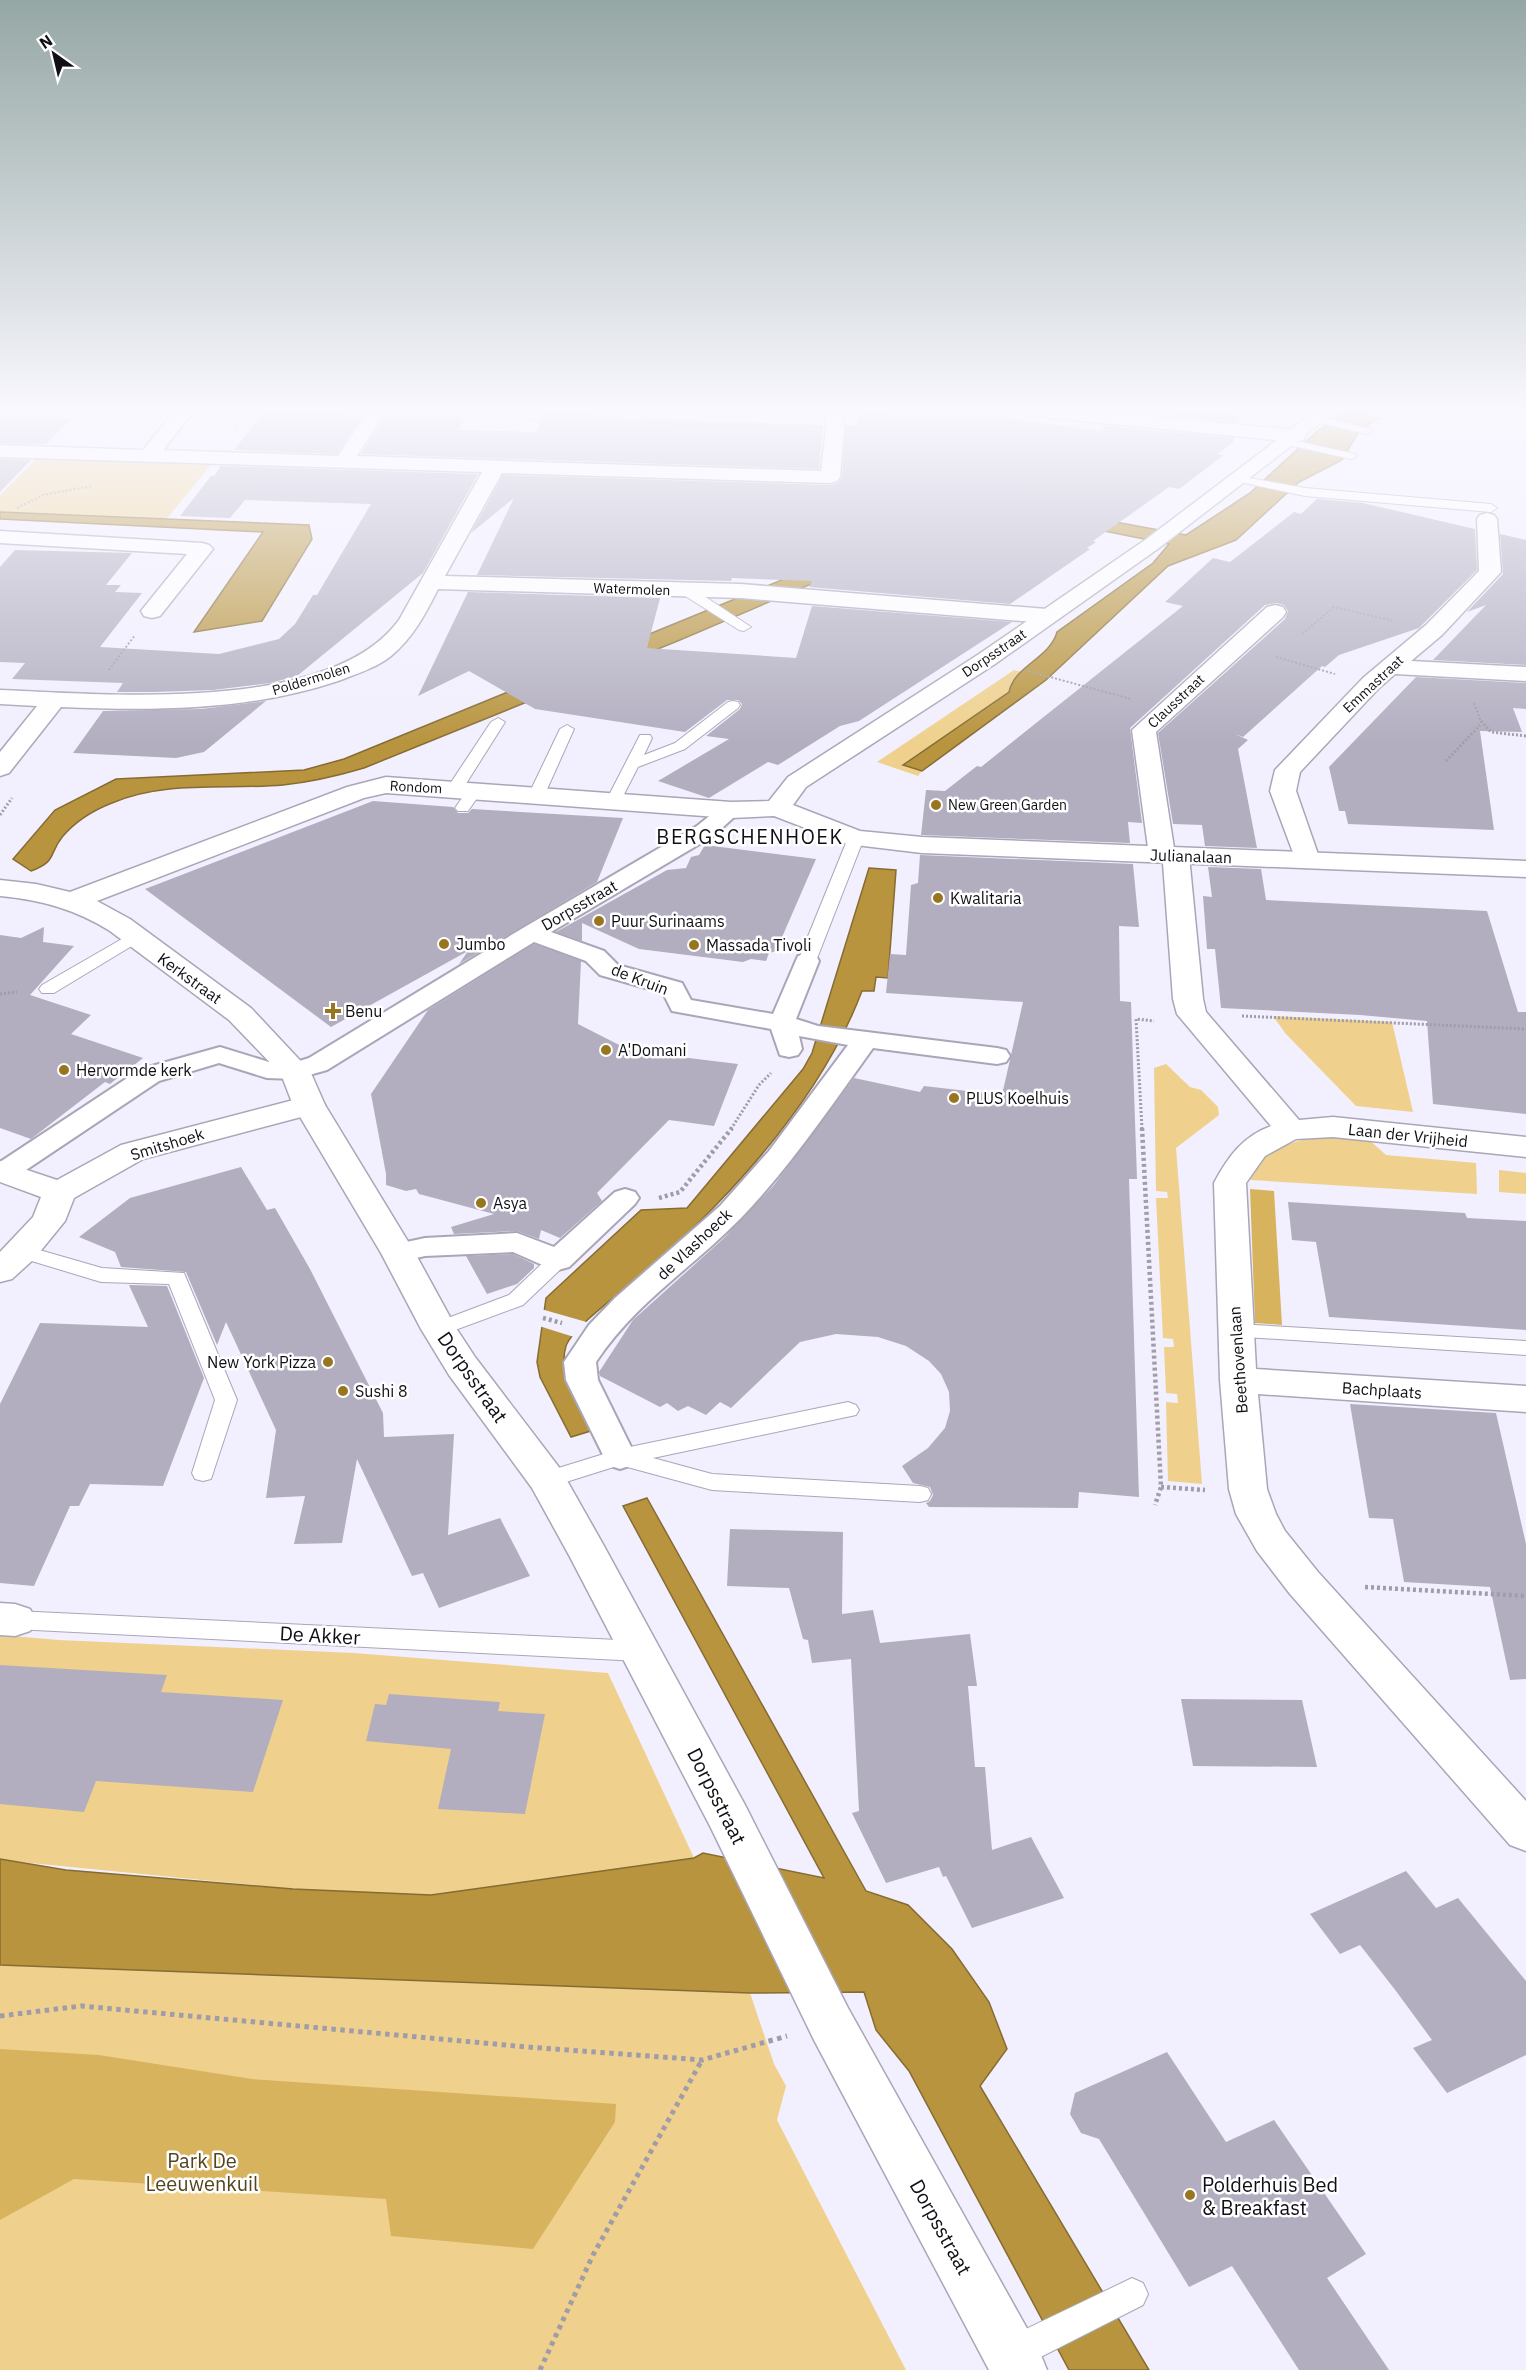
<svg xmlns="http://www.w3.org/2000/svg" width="1526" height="2370" font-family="'IBM Plex Sans',sans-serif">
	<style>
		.green { fill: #efd18d }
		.forest { fill: #d8b35e }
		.water { fill: #b8943e; stroke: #866c32; stroke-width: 1.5 }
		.pier { fill: #f2effe }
		.building { fill: #b2aec0 }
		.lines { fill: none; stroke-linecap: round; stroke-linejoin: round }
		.service-casing { stroke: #aaa6b7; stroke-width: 2 }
		.pedestrian-casing { stroke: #aaa6b7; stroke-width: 4 }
		.minor-casing { stroke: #aaa6b7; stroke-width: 3 }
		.tertiary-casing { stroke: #aaa6b7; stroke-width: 3 }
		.path-far3 { stroke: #a09da9; stroke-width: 2; stroke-dasharray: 2 2; stroke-linecap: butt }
		.path-far2 { stroke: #a09da9; stroke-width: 3; stroke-dasharray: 2 2; stroke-linecap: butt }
		.path-far1 { stroke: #a09da9; stroke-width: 4.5; stroke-dasharray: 3 3; stroke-linecap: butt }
		.path { stroke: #a09da9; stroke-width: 5; stroke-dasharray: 4.5 4.5; stroke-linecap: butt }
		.service { fill: #fff; fill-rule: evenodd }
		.pedestrian { fill: #fff; fill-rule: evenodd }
		.minor { fill: #fff; fill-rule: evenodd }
		.tertiary { fill: #fff; fill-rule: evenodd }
		.poi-dot { fill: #97761f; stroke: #fff; stroke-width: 2 }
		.labels { text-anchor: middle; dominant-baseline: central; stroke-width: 5; stroke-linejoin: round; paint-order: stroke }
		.far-street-label { font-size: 14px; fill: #110f15; stroke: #fff }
		.far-poi-label { font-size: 14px; fill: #110f15; stroke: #fff; text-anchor: start }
		.street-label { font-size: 16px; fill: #110f15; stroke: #fff }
		.poi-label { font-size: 16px; fill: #110f15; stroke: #fff; text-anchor: start }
		.quarter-label { font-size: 20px; letter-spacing: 1.5px; fill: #110f15; stroke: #fff }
		.near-street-label { font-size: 20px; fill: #110f15; stroke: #fff }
		.near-park-label { font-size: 20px; fill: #544520; stroke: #fff }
		.near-poi-label { font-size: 20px; fill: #110f15; stroke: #fff; text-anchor: start }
	</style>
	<rect width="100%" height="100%" fill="#f2effe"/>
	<path class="green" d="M36 459 211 465 163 523 0 514V495Z
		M1014 670 1022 672 1011 682 1010 692 903 764 922 771 918 776 877 762Z
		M1273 1016 1392 1022 1413 1112 1356 1106 1286 1034Z
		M1166 1064 1190 1087 1201 1090 1218 1107 1219 1115 1176 1148 1202 1484 1168 1481 1166 1402 1178 1403 1177 1394 1166 1393 1164 1347H1174L1173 1339 1163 1338 1156 1198H1168L1167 1192 1156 1191 1154 1068Z
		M1316 1136 1368 1139 1386 1155 1476 1163 1477 1194 1251 1180 1250 1162 1271 1149Z
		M1499 1170 1526 1173V1194L1499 1192Z
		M0 1635 59 1640 354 1653 608 1673 694 1858 431 1895 293 1889 0 1860Z
		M0 1965 750 1993 774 2064 786 2086 777 2120 906 2370H0Z"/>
	<path class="forest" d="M1250 1189 1274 1191 1282 1325 1255 1323Z
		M0 2049 99 2055 252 2079 616 2104 615 2122 533 2249 391 2236 386 2199 74 2179 0 2220Z"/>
	<path class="water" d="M1344 412H1387L1358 433 1342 460 1299 482 1236 540 1168 566 1046 680 922 771 903 765 1009 692C1014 666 1050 658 1057 632L1153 563 1169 544 1074 525 917 539 680 640 364 768C337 776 311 782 283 785 226 790 166 780 112 803 94 810 76 821 63 836 48 854 58 861 31 871L13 859 55 810 116 779 304 770 344 759 916 525 1072 514 1186 535 1250 493 1316 432Z
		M0 512 309 525 312 539 262 621 194 632 263 532 0 519Z
		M869 868 896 870 888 978 876 977 874 991H862C832 1070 776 1143 717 1204 696 1226 672 1248 648 1269 630 1286 573 1326 566 1346 557 1375 581 1405 594 1430L571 1437 540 1377 537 1362 546 1298 641 1210 687 1208 803 1069 812 1053Z
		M647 1498 866 1891 908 1905 952 1949 989 2002 1007 2049 980 2086 1149 2370H1069L909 2071 876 2030 864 1992 750 1993 0 1965V1859L66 1870 293 1889 431 1895 694 1858 703 1853 824 1878 623 1506Z"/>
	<path class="pier" d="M541 1309 590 1323 574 1337 539 1326Z"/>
	<path class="building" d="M264 412H348L346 415 362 416 337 454 234 450Z
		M546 412H592L590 417 623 418 625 422H639L642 419 823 425 819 469 361 454 385 416 464 419 458 430 536 432Z
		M859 412 963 417 966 413 1101 431 1105 426 1234 438 1233 443 1217 454 1224 455 1179 489 1169 487 1093 541 1096 542 1087 548 1090 549 1010 604 809 587 812 581 732 578 731 581 477 575 514 498 471 533 503 475 831 485 838 483 842 478 846 425 857 426Z
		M1143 412H1238L1237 422Z
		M0 417 71 419 46 444 0 443Z
		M0 459 31 460 0 492Z
		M221 466 478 474 423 573 297 676 270 683 213 690 154 692H117L123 683 12 679 25 663 0 662V567L15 550 132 553 106 585H121L115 592 142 593 100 647 219 654 279 639 295 624 313 595H317L371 504 245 500 230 518 180 516 211 476H214Z
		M1317 499 1363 503 1475 529 1477 570 1419 628 1339 655 1325 667 1322 666 1243 737 1235 734 1248 740 1238 749 1257 848 1205 846 1202 825 1173 824 1158 733 1285 619 1288 611 1284 605 1276 603 1265 605 1130 728 1142 823 1128 822 1130 843 921 835 926 790 945 791 977 766 981 767 1183 606 1165 602 1213 558 1230 562 1294 512 1301 514Z
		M1500 534 1526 540V665L1433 660 1486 605 1467 612 1503 574Z
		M468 592 660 598 647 648 796 658 812 606 1012 622 859 721 840 726 778 765 768 762 709 798 658 781 729 739 706 736 740 709 742 704 738 700H727L685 732 535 709 469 671 418 696Z
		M1416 677 1526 683V709L1513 708 1522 732 1480 731 1494 830 1348 824 1345 811H1339L1329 767Z
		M266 701 204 752 176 758 73 753 103 711 201 709Z
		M373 801 453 807 458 813H468L472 809 623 818 597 882 459 964 468 951 331 1027 145 889Z
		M705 845 816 859 776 951 769 953 766 961 751 959 743 962 639 949 582 923V941L556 932 667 870 686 868 691 857 699 855Z
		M920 855 1133 864 1139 927 1119 926 1120 1001 1131 1002 1137 1179H1129L1139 1497 1079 1492 1078 1508 929 1507 926 1503 930 1501 933 1495 930 1487 913 1483 902 1466 928 1448 945 1428 950 1411 949 1392 941 1374 929 1361 906 1346 878 1337 836 1334 800 1342 731 1408 720 1402 706 1415 688 1406 678 1411 667 1403 660 1407 600 1376 599 1372 633 1320 724 1238 774 1185 854 1078 920 1092 924 1086 1002 1095 1023 1002 886 993 890 954 906 955 911 885 918 883Z
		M1208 867 1261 869 1266 900 1487 911 1518 1012H1526V1114L1433 1104 1427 1021 1360 1015 1221 1008 1215 949H1207L1203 896 1212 897Z
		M44 927 43 942 74 946 30 995 91 1015 71 1034 143 1058 110 1084 105 1082 31 1139 0 1128V935L21 938Z
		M534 944 581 961 578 1024 631 1051 738 1064 714 1126 669 1120 597 1193 602 1201 560 1238 541 1230 539 1239 517 1231 454 1234 451 1227 494 1214 419 1194 416 1189 406 1191 386 1185V1174L371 1094 428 1010Z
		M241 1167 267 1210 275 1208 310 1269 383 1413 384 1437 454 1434 448 1535 500 1518 530 1576 439 1608 423 1573 412 1576 357 1459 342 1543 294 1544 305 1496 266 1498 276 1430 226 1322 217 1345 186 1272 121 1267 115 1252 79 1237 130 1198Z
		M1288 1202 1465 1213 1467 1218 1526 1221V1330L1329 1317 1316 1242 1292 1240Z
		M513 1254 534 1264V1268L517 1284 487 1294 466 1256Z
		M129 1285 167 1286 204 1378 163 1486 90 1484 79 1506H70L34 1586 0 1583V1404L40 1323 148 1327Z
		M1350 1404 1496 1413 1526 1544V1679L1510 1680 1490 1587 1404 1582 1393 1519 1369 1518Z
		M730 1529 843 1532 842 1614 873 1610 880 1643 970 1634 977 1686H968L975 1767H985L992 1850 1031 1837 1064 1898 972 1928 946 1876 943 1877 939 1867 886 1883 852 1813 859 1811 851 1659 812 1663 808 1640 803 1639 789 1588 727 1586Z
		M0 1665 167 1675 161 1692 283 1700 253 1792 96 1781 84 1812 0 1804Z
		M389 1694 500 1702 498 1711 545 1714 525 1814 438 1809 451 1749 366 1741 375 1704 386 1705Z
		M1181 1699 1302 1700 1317 1767 1193 1766Z
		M1406 1871 1436 1908 1458 1898 1526 1981V2055L1447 2093 1413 2048 1432 2040 1396 1991 1360 1945 1340 1954 1310 1914Z
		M1167 2052 1226 2142 1274 2120 1366 2254 1327 2278 1389 2370H1299L1232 2266 1189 2287 1099 2139 1081 2133 1070 2114 1075 2093Z"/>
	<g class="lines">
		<defs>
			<path id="service" d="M1363 412H1384L1391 416 1386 419Z
				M1316 416 1371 429 1373 431 1367 434 1312 421 1311 419Z
				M1288 439 1355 454 1357 456 1351 459 1284 444V440Z
				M1239 476 1305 488 1491 504 1497 508 1491 512 1305 496 1235 481V477Z
				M687 587 692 588 751 627 744 631 739 630 682 594 681 591 682 588Z
				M733 701 738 702 740 705 738 708 685 749 638 767 619 804H609L606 801 640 735H650L652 738 644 755 675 743 728 702Z
				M498 718 505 722 462 790 459 793H449L446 790 491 722Z
				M567 725 574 729 544 796 541 799H531L528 796 560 729Z
				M474 786 482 791 468 811H458L455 808 469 788Z
				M856 833 864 838 816 961 813 965H801L798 961 848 838Z
				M134 932 140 933 142 937 140 941 54 993H42L39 989 42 985Z
				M22 1245 102 1268 184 1273 237 1400 211 1479 203 1481 195 1479 192 1473 215 1400 169 1284 101 1282 15 1256 12 1251 15 1246Z
				M558 1253 565 1255 568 1260 565 1265 523 1305 439 1336 432 1334 428 1329 432 1324 509 1295 551 1255Z
				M1236 1324 1526 1341V1355L1229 1336 1225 1331 1229 1326Z
				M848 1402 856 1405 859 1410 856 1415 653 1458 712 1474 920 1486 928 1488 931 1494 928 1500 920 1502 712 1490 620 1465 547 1488 539 1486 536 1480 539 1474 620 1449Z
				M15 1611 639 1641 648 1644 651 1651 648 1658 639 1661 15 1629 6 1627 3 1620 6 1613Z
				M1132 2278 1143 2283 1148 2294 1143 2305 1023 2366 1012 2370 999 2366 995 2354 999 2342Z"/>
			<path id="pedestrian" d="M731 803 739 805 742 810 713 836 551 932 604 951 618 965 682 983 691 1000 773 1014 798 956 807 954 816 956 819 961 796 1019 818 1026 997 1048 1006 1050 1010 1056 1006 1062 997 1064 873 1048C831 1106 791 1166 741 1218 693 1267 634 1304 596 1362L598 1380 636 1457 632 1465 620 1469 608 1465 566 1380 564 1362 589 1325 615 1298 720 1206 769 1151 848 1045 799 1036 802 1049 798 1055 789 1057 780 1055 771 1029 672 1011 663 993 600 975 586 961 534 942 327 1070 295 1079 267 1078 219 1063 159 1081 14 1178 0 1180V1162L141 1069 220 1047 269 1062 293 1063 309 1058 523 928 697 826 723 805Z
				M625 1189 635 1192 639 1198 635 1204 569 1267 558 1270 547 1267 513 1252 425 1256 398 1262 388 1260 383 1253 388 1246 425 1238 517 1233 554 1247 615 1192Z"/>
			<path id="minor" d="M174 412H193L163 450 338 456 367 412H385L357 456 821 471 826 429 825 412H843L844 429 840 477 837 481 830 483 502 473 445 576 741 584 1047 609 1055 611 1058 616 1055 621 1047 623 741 598 438 589C426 613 413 638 391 656 376 668 356 674 338 681 248 711 154 711 61 707L9 773 0 776V752L37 706 0 704V690C105 694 330 715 399 620L482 472 0 457V445L143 450Z
				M624 412H642L639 420H625Z
				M1042 412H1112L1296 430 1303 432 1305 436 1303 440 1296 442 1051 418 1044 416Z
				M1487 513 1494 515 1497 519 1501 572 1442 635 1411 661 1526 667V681L1395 674 1379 688 1300 772 1296 791 1320 860 1316 866 1307 868 1298 866 1270 791 1275 770 1363 678 1426 625 1479 571 1477 519 1480 515Z
				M0 531 202 543 209 545 213 549 160 616 152 618 144 616 141 611 187 554 0 543Z
				M1275 605 1283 607 1286 612 1283 617 1156 732 1174 848 1185 850 1189 856 1203 999 1206 1012 1299 1120 1333 1117 1526 1137V1157L1333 1137 1296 1139 1265 1156 1246 1183 1256 1369 1526 1386V1412L1258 1394 1267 1489 1276 1514 1285 1531 1318 1572 1526 1801V1851L1510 1845 1290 1594 1257 1551 1236 1514 1229 1489 1220 1380 1214 1183C1228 1157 1242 1137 1271 1126L1177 1014 1173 999 1163 863 1153 861 1149 855 1132 730 1267 607Z
				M309 1096 320 1098 325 1105 320 1112 143 1159 74 1198 65 1221 34 1259 12 1279 0 1282V1252L33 1217 41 1197 0 1182V1161L57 1180 121 1145Z
				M0 1603 15 1604 30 1609 36 1620 30 1631 15 1636 0 1635Z"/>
			<path id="tertiary" d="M1314 412H1335L1159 548 995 664 806 787 793 805 860 831 922 837 1526 861V877L922 853 847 844 774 816 731 818 386 793 364 798 97 901 130 919 251 1008 310 1071 325 1105 415 1253 456 1328 475 1357 561 1470 604 1546 745 1805 848 2008 1039 2350 1047 2370H989L814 2040 711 1828 570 1557 532 1488 449 1375 421 1329 381 1253 293 1105 281 1074 229 1020 110 931C75 909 41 900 0 896V880L36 884 70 892 347 787 386 777 731 802 769 801 788 777 979 654 1145 540Z"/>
		</defs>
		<use href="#service" class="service-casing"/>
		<use href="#pedestrian" class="pedestrian-casing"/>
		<use href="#minor" class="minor-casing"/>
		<use href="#tertiary" class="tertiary-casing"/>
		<path class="path-far3" d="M405 416 601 422
			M663 424 802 428
			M234 429 246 412
			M17 508 43 495 92 486
			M1302 634 1334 607 1394 621
			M1276 657 1335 674
			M109 670 135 635
			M1028 671 1131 699
			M1474 703 1481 722"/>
		<path class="path-far2" d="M1481 721 1491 732 1526 736
			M1446 761 1480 725
			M0 815 12 798
			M0 994 17 992
			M1242 1016 1526 1029
			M731 1129 759 1085 771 1073
			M1142 1129 1136 1019 1154 1021"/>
		<path class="path-far1" d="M1142 1128 1161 1487 1155 1505
			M659 1198 680 1192 732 1128
			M543 1318 562 1323
			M1161 1487 1205 1490
			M1365 1587 1526 1596"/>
		<path class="path" d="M0 2016 81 2006 527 2047 702 2060 787 2036
			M540 2370 593 2255 702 2060"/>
		<use href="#service" class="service"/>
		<use href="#pedestrian" class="pedestrian"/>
		<use href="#minor" class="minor"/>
		<use href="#tertiary" class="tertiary"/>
	</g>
	<linearGradient id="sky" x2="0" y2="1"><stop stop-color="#95a7a4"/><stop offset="0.55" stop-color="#f9f8ff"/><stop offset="1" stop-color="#f9f8ff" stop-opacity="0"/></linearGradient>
	<rect width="1526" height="744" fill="url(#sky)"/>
	<g class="poi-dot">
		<circle cx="936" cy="805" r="6"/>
		<circle cx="938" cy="898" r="6"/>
		<circle cx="599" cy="921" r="6"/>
		<circle cx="444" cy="944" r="6"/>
		<circle cx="694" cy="945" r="6"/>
		<path d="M330 1002h6v6h6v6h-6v6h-6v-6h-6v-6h6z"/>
		<circle cx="606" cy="1050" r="6"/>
		<circle cx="64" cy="1070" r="6"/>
		<circle cx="954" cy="1098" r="6"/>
		<circle cx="481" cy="1203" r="6"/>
		<circle cx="328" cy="1362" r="6"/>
		<circle cx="343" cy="1391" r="6"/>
		<circle cx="1190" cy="2195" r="6"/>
	</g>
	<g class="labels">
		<g class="far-street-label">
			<text transform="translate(632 589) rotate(2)">Watermolen</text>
			<text transform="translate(994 653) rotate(-34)">Dorpsstraat</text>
			<text transform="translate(311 679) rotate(-17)">Poldermolen</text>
			<text transform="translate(1373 684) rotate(-43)">Emmastraat</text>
			<text transform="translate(1176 701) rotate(-43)">Clausstraat</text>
			<text transform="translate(416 787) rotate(3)">Rondom</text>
		</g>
		<g class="far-poi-label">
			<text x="948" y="805">New Green Garden</text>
		</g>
		<g class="street-label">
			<text transform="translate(1191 856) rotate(2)">Julianalaan</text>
			<text transform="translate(579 905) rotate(-30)">Dorpsstraat</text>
			<text transform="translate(190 978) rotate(36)">Kerkstraat</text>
			<text transform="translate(640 979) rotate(21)">de Kruin</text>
			<text transform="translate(1408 1135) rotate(6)">Laan der Vrijheid</text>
			<text transform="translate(167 1144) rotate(-17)">Smitshoek</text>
			<text transform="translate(694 1244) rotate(-43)">de Vlashoeck</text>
			<text transform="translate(1238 1360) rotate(-94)">Beethovenlaan</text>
			<text transform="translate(1382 1390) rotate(4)">Bachplaats</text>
		</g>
		<g class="poi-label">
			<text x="950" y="898">Kwalitaria</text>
			<text x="611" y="921">Puur Surinaams</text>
			<text x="456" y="944">Jumbo</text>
			<text x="706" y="945">Massada Tivoli</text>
			<text x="345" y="1011">Benu</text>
			<text x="618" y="1050">A'Domani</text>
			<text x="76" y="1070">Hervormde kerk</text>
			<text x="966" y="1098">PLUS Koelhuis</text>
			<text x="493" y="1203">Asya</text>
			<text x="316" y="1362" text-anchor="end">New York Pizza</text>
			<text x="355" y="1391">Sushi 8</text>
		</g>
		<g class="quarter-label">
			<text x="750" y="836">BERGSCHENHOEK</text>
		</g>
		<g class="near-street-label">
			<text transform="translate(473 1377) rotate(55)">Dorpsstraat</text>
			<text transform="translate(320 1635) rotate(3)">De Akker</text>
			<text transform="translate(717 1796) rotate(63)">Dorpsstraat</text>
			<text transform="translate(941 2227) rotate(61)">Dorpsstraat</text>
		</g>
		<g class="near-park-label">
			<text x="202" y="2160">Park De<tspan x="202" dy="23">Leeuwenkuil</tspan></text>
		</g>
		<g class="near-poi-label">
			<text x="1202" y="2184">Polderhuis Bed<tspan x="1202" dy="23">&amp; Breakfast</tspan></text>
		</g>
	</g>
	<g transform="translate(54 54) rotate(326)" stroke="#ffffff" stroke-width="4.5" paint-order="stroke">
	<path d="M0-4.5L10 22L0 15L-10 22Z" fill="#110f15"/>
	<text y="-9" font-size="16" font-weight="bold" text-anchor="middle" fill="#110f15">N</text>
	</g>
</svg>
